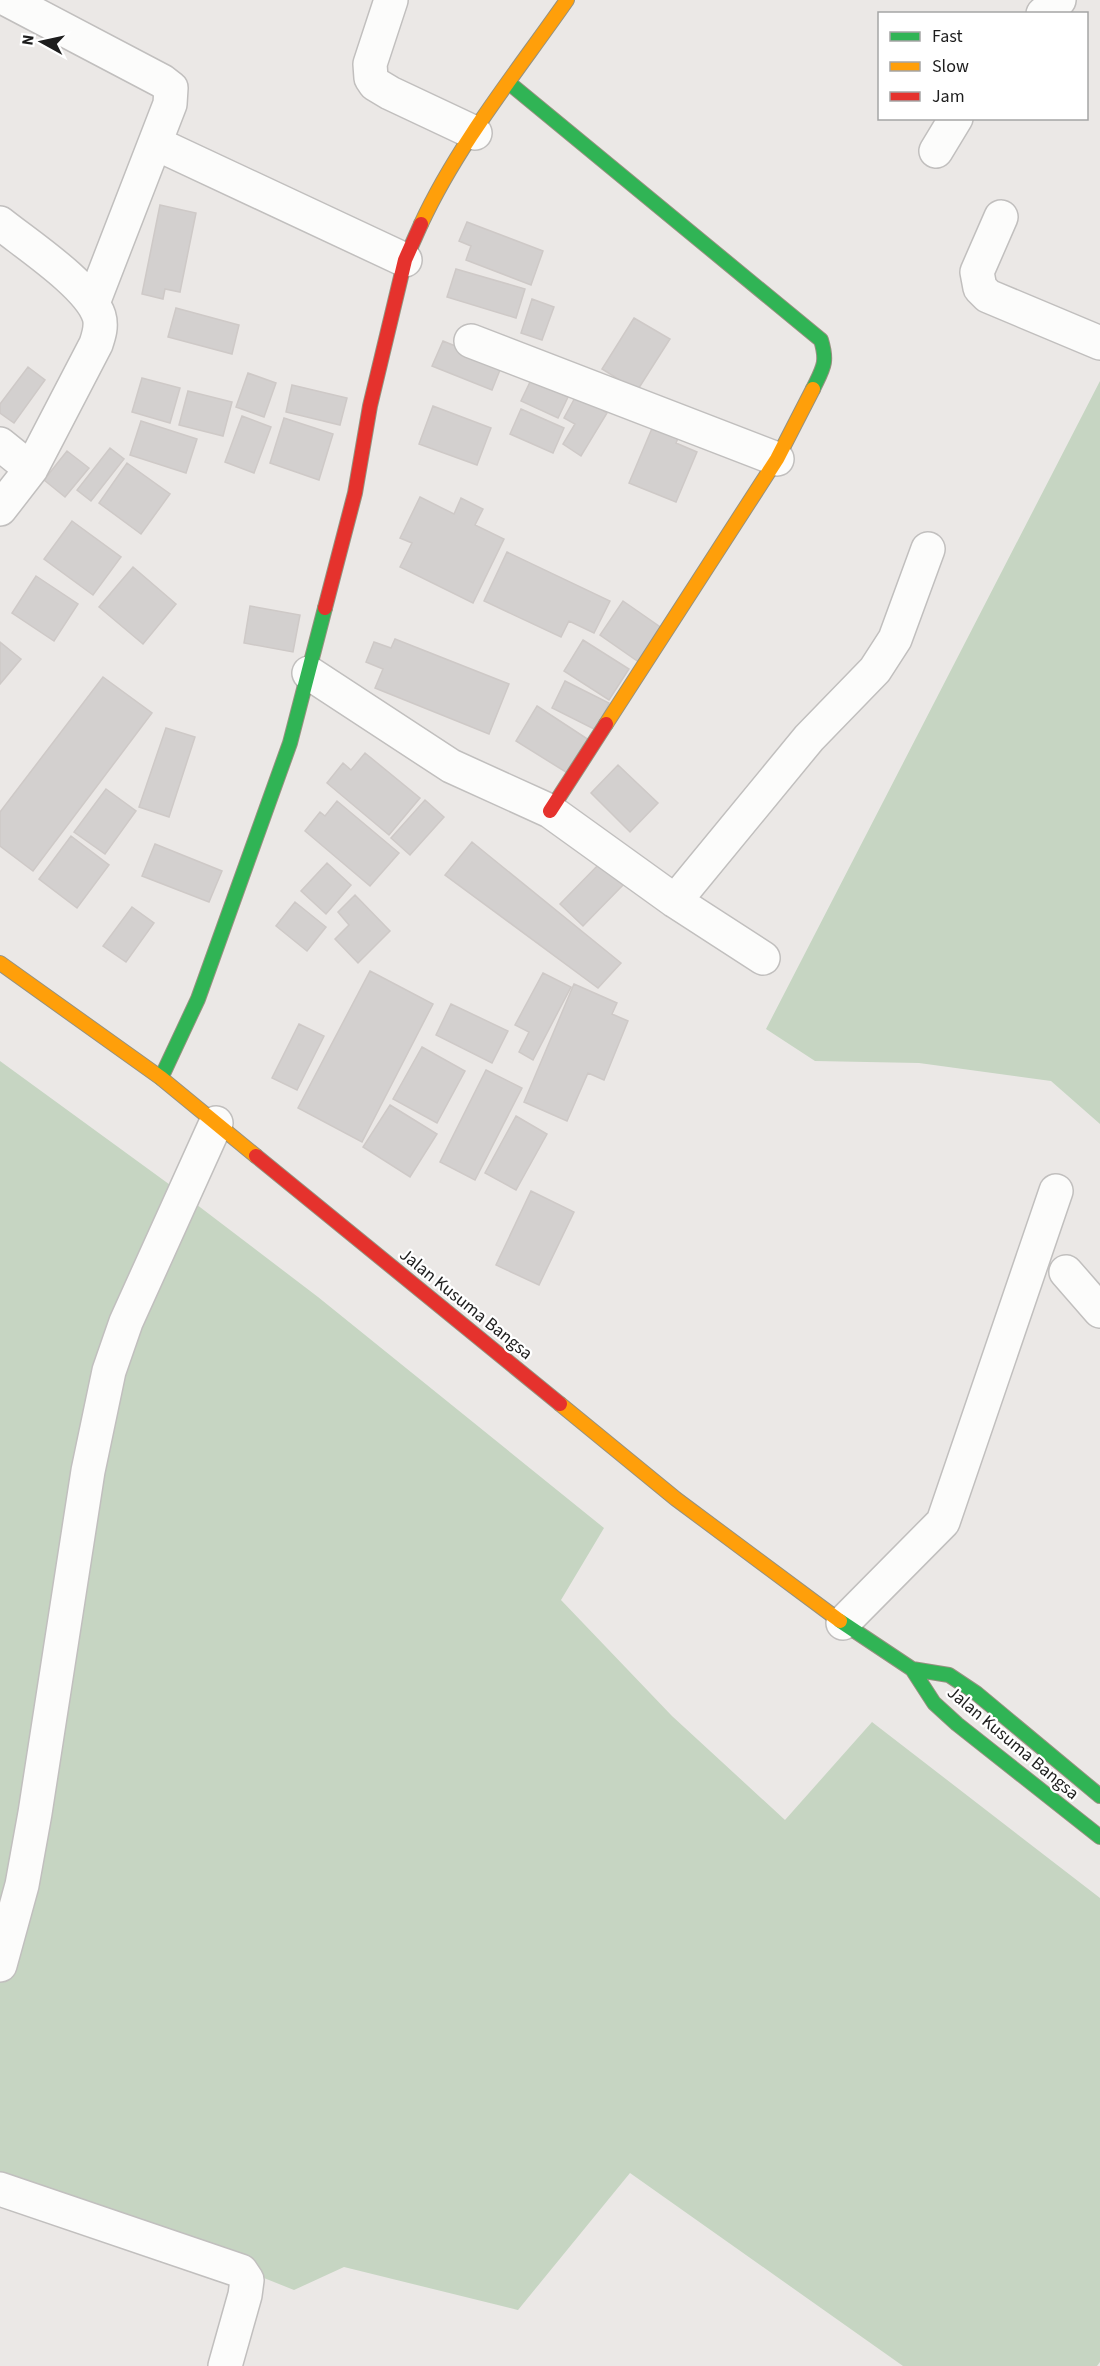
<svg xmlns="http://www.w3.org/2000/svg" width="1100" height="2366" font-family="'Source Sans 3',sans-serif">
	<style>
		.cemetery { fill: #c6d5c2 }
		.building { fill: #d3d0cf; stroke: #cec9c7; stroke-width: 1.5 }
		.lines { fill: none; stroke-linecap: round; stroke-linejoin: round }
		.street-casing { stroke: #c1bfbe; stroke-width: 36 }
		.fast-casing { stroke: #95917f; stroke-width: 16 }
		.slow-casing { stroke: #95917f; stroke-width: 16 }
		.jam-casing { stroke: #95917f; stroke-width: 16 }
		.street { stroke: #fcfcfb; stroke-width: 33 }
		.fast { stroke: #30b455; stroke-width: 14 }
		.slow { stroke: #ff9f0a; stroke-width: 14 }
		.jam { stroke: #e5322d; stroke-width: 14 }
		.labels { text-anchor: middle; dominant-baseline: central; stroke-width: 4.5; stroke-linejoin: round; paint-order: stroke }
		.street-label { font-size: 18px; fill: #1d1d1d; stroke: #fff }
	</style>
	<rect width="100%" height="100%" fill="#ebe8e6"/>
	<path class="cemetery" d="M1100 381V1124L1051 1081 919 1063 815 1061 766 1029Z
		M0 1061 188 1198 318 1297 604 1528 561 1600 672 1716 785 1820 872 1722 1100 1898V2362L1097 2366H903L630 2173 518 2310 344 2267 294 2290 0 2173Z"/>
	<path class="building" d="M160 205 196 213 180 292 165 289 163 299 142 294Z
		M467 222 543 251 531 285 466 260 471 246 459 241Z
		M456 269 525 289 516 318 447 297Z
		M532 299 554 307 542 340 521 333Z
		M176 308 239 325 232 354 168 337Z
		M634 318 670 339 637 391 602 369Z
		M443 341 502 365 492 390 432 366Z
		M28 367 45 380 14 423 0 413V404Z
		M248 373 276 383 264 417 236 407Z
		M142 378 180 388 170 423 132 412Z
		M531 380 568 397 558 418 521 401Z
		M292 385 347 398 340 425 286 412Z
		M188 391 232 402 223 436 179 425Z
		M577 394 607 413 581 456 563 444 575 424 564 418Z
		M433 406 491 428 477 465 419 444Z
		M521 409 564 428 553 453 510 434Z
		M242 416 271 427 254 473 225 462Z
		M284 418 333 434 319 480 270 463Z
		M656 419 682 429 676 443 697 452 676 502 629 483Z
		M141 421 197 439 186 473 130 455Z
		M110 448 124 459 91 501 77 490Z
		M67 451 89 468 65 497 44 480Z
		M127 463 170 494 141 534 99 503Z
		M420 497 454 514 461 498 483 509 475 525 504 539 473 603 400 567 412 543 400 538Z
		M72 521 121 557 93 595 44 559Z
		M507 552 610 601 594 633 569 621 561 637 484 601Z
		M133 567 176 604 143 644 99 607Z
		M36 576 78 604 54 641 12 613Z
		M623 601 666 631 643 665 600 635Z
		M250 606 300 615 293 652 244 643Z
		M395 639 509 684 489 734 375 688 383 669 366 662 374 642 391 648Z
		M583 640 629 669 609 700 564 671Z
		M0 642 21 659 0 684Z
		M103 677 152 713 33 871 0 846V812Z
		M565 681 609 703 596 730 552 708Z
		M537 706 589 740 569 774 516 741Z
		M166 728 195 737 169 817 139 807Z
		M365 753 420 798 389 835 327 783 343 763 351 770Z
		M618 765 658 803 630 832 591 793Z
		M106 789 136 811 105 854 74 832Z
		M425 800 444 817 410 855 391 838Z
		M337 801 399 853 370 886 305 831 320 812 325 816Z
		M71 836 109 865 77 908 39 879Z
		M472 842 621 963 598 988 445 875Z
		M155 844 222 871 209 902 142 876Z
		M603 860 626 882 583 926 560 904Z
		M327 863 351 885 326 914 301 891Z
		M355 895 390 931 358 963 335 939 349 925 338 912Z
		M295 902 326 927 307 951 276 926Z
		M132 907 154 923 126 962 103 946Z
		M370 971 433 1004 362 1142 298 1108Z
		M543 973 571 987 533 1060 519 1052 529 1032 515 1025Z
		M574 984 617 1003 612 1014 628 1021 604 1080 588 1073 567 1121 524 1102Z
		M451 1004 508 1031 492 1063 436 1035Z
		M299 1024 324 1036 297 1090 272 1078Z
		M422 1047 465 1071 437 1123 393 1099Z
		M486 1070 522 1088 475 1180 440 1162Z
		M390 1105 437 1134 410 1177 363 1147Z
		M516 1116 547 1134 516 1190 485 1173Z
		M531 1191 574 1212 539 1285 496 1265Z"/>
	<g class="lines">
		<defs>
			<path id="street" d="M8 0 162 81 171 88 170 104 93 303
				M391 0 370 64 371 78 375 84 390 93 475 133
				M1043 14 1059 0
				M155 143 405 260
				M936 151 956 118
				M1001 217 977 272 980 288 988 296 1100 343
				M0 223C26 244 89 285 99 316 102 326 99 335 96 344L31 469 0 509
				M471 341 777 459
				M0 444 31 469
				M309 673 451 766 550 811 675 901 763 958
				M675 901 809 738 875 670 895 639 928 549
				M1066 1272 1100 1311
				M843 1623 943 1522 1056 1191
				M0 1965 22 1885 35 1813 88 1471 109 1371 126 1322 216 1123
				M0 2189 241 2271 247 2280 245 2295 225 2366"/>
			<path id="fast" d="M509 83 821 340C828 363 823 368 813 389
				M161 1078 198 999 290 743 325 608
				M840 1621 912 1669 934 1703 957 1724 1100 1837
				M912 1669 949 1675 976 1693 1100 1796"/>
			<path id="slow" d="M421 224C458 144 516 73 567 0
				M606 724 777 459 813 389
				M0 963 161 1078 256 1156
				M560 1404 676 1499 840 1621"/>
			<path id="jam" d="M325 608 355 493 370 406 405 260 421 224
				M550 811 606 724
				M256 1156 560 1404"/>
		</defs>
		<use href="#street" class="street-casing"/>
		<use href="#fast" class="fast-casing"/>
		<use href="#slow" class="slow-casing"/>
		<use href="#jam" class="jam-casing"/>
		<use href="#street" class="street"/>
		<use href="#fast" class="fast"/>
		<use href="#slow" class="slow"/>
		<use href="#jam" class="jam"/>
	</g>
	<g class="labels">
		<g class="street-label">
			<text transform="translate(466 1304) rotate(39)">Jalan Kusuma Bangsa</text>
			<text transform="translate(1013 1743) rotate(40)">Jalan Kusuma Bangsa</text>
		</g>
	</g>
	<rect x="878" y="12" width="210" height="108" fill="#ffffff" stroke="#a5a5a5" stroke-width="1.5"/>
	<rect x="890" y="32" width="30" height="9" fill="#30b455" stroke="#a5a5a5" stroke-width="1.5"/>
	<text x="932" y="42" font-size="18" fill="#1d1d1d">Fast</text>
	<rect x="890" y="62" width="30" height="9" fill="#ff9f0a" stroke="#a5a5a5" stroke-width="1.5"/>
	<text x="932" y="72" font-size="18" fill="#1d1d1d">Slow</text>
	<rect x="890" y="92" width="30" height="9" fill="#e5322d" stroke="#a5a5a5" stroke-width="1.5"/>
	<text x="932" y="102" font-size="18" fill="#1d1d1d">Jam</text>
	<g transform="translate(42 42) rotate(278)" stroke="#ffffff" stroke-width="4.5" paint-order="stroke">
	<path d="M0-4.5L10 22L0 15L-10 22Z" fill="#1d1d1d"/>
	<text y="-9" font-size="16" font-weight="bold" text-anchor="middle" fill="#1d1d1d">N</text>
	</g>
</svg>
